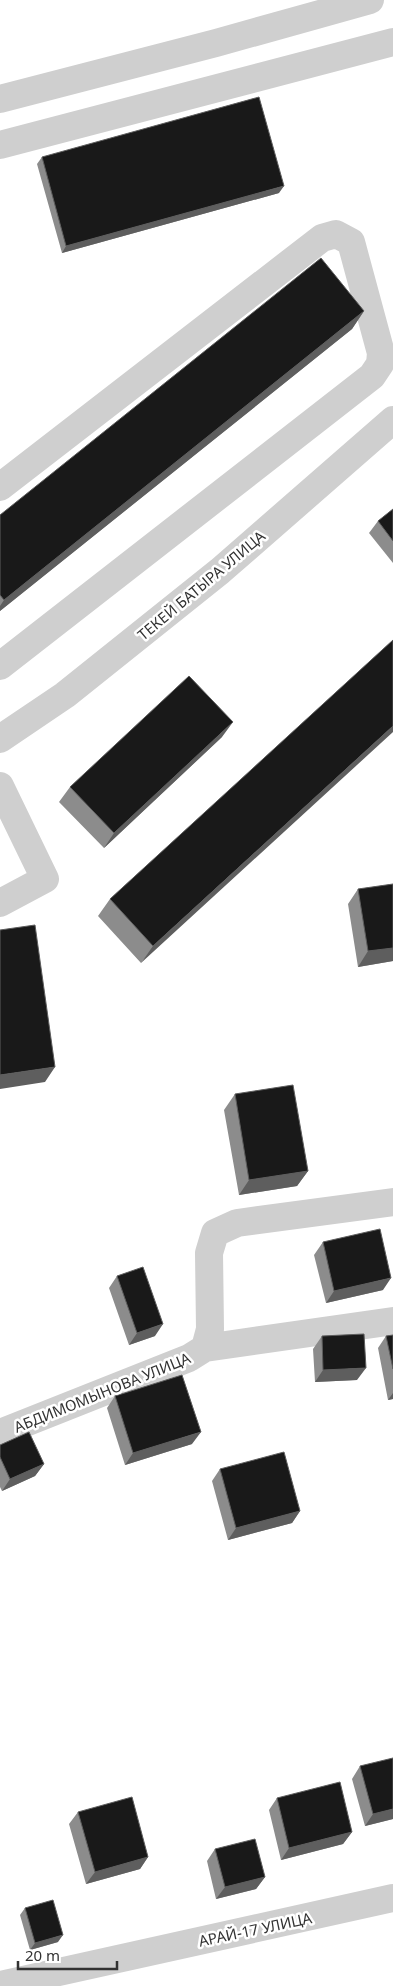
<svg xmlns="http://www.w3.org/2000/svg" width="393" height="1986" font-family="'Noto Sans',sans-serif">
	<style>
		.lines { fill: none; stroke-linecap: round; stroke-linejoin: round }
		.minor { stroke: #cfcfcf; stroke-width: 28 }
		.wall { fill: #8c8c8c }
		.shaded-wall { fill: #5e5e5e }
		.building { fill: #191919; stroke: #5e5e5e }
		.labels { text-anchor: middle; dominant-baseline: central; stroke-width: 5; stroke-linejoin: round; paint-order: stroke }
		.street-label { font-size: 15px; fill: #323232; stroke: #fff }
	</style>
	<rect width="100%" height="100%" fill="#fff"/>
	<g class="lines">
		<path class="minor" d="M0 99 216 43 370 0
			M0 145 393 42
			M0 487 322 238 336 234 351 242 381 353 380 364 372 376 0 666
			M0 739 65 695 220 571 393 420
			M0 786 45 879 0 903
			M205 1348 393 1321
			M0 1433 189 1358 205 1348 210 1329 209 1253 215 1233 237 1223 393 1202
			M0 1985 393 1898"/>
	</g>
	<path class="wall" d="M42 157 279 193 62 253 37 164Z
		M364 311 352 329 0 611V515Z
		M393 509V563L369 533 378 521Z
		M393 640 141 963 98 916 110 899Z
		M222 737 104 848 59 802 70 787Z
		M393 884V961L358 967 348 904 358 889Z
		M235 1094 308 1171 297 1186 239 1195 224 1110Z
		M323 1242 383 1290 326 1303 314 1255Z
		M117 1276 155 1336 129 1345 109 1288Z
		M393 1335V1399L388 1400 378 1348 386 1336Z
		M322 1336 357 1380 315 1382 313 1349Z
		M115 1396 192 1444 125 1465 107 1408Z
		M0 1445 44 1464 35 1476 2 1491 0 1487Z
		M220 1469 300 1511 292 1523 228 1540 212 1481Z
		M360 1766 393 1819 365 1826 352 1779Z
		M277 1798 352 1832 343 1844 281 1860 269 1810Z
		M78 1812 148 1857 140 1869 86 1884 69 1824Z
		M215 1849 265 1877 256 1889 216 1899 207 1861Z
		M25 1908 58 1942 30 1950 20 1915Z"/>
	<path class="shaded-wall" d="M284 186 279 193 62 253 66 246Z
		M364 311 352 329 0 611V606L4 600Z
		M233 722 222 737 104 848 114 833Z
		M393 726V732L141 963 153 946Z
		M393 948V961L358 967 368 951Z
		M55 1067 45 1082 0 1089V1075Z
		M308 1171 297 1186 239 1195 249 1180Z
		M391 1278 383 1290 326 1303 334 1291Z
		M163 1324 155 1336 129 1345 137 1333Z
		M366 1368 357 1380 315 1382 323 1370Z
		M393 1393V1399L388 1400Z
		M201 1432 192 1444 125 1465 133 1453Z
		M44 1464 35 1476 2 1491 10 1479Z
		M300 1511 292 1523 228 1540 236 1528Z
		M393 1809V1819L365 1826 373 1814Z
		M352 1832 343 1844 281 1860 289 1848Z
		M148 1857 140 1869 86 1884 95 1872Z
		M265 1877 256 1889 216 1899 225 1887Z
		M63 1935 58 1942 30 1950 35 1943Z"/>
	<path class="building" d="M259 97 284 186 66 246 42 157Z
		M321 258 364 311 4 600 0 595V515Z
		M393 509V541L378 521Z
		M393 640V726L153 946 110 899Z
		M189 676 233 722 114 833 70 787Z
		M393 884V948L368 951 358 889Z
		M35 925 55 1067 0 1075V930Z
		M293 1085 308 1171 249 1180 235 1094Z
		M380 1229 391 1278 334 1291 323 1242Z
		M143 1267 163 1324 137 1333 117 1276Z
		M364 1334 366 1368 323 1370 322 1336Z
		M393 1335V1369L386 1336Z
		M182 1375 201 1432 133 1453 115 1396Z
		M29 1432 44 1464 10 1479 0 1457V1445Z
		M284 1452 300 1511 236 1528 220 1469Z
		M393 1758V1809L373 1814 360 1766Z
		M340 1782 352 1832 289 1848 277 1798Z
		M132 1797 148 1857 95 1872 78 1812Z
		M255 1839 265 1877 225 1887 215 1849Z
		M53 1900 63 1935 35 1943 25 1908Z"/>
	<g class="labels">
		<g class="street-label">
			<text transform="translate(201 585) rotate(-40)">ТЕКЕЙ БАТЫРА УЛИЦА</text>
			<text transform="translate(102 1392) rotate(-22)">АБДИМОМЫНОВА УЛИЦА</text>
			<text transform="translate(255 1929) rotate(-12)">АРАЙ-17 УЛИЦА</text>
		</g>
	</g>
	<path d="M18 1961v8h99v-8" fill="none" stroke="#323232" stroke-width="2.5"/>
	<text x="25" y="1961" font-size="15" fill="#323232" stroke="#ffffff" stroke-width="4" paint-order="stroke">20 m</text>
</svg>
